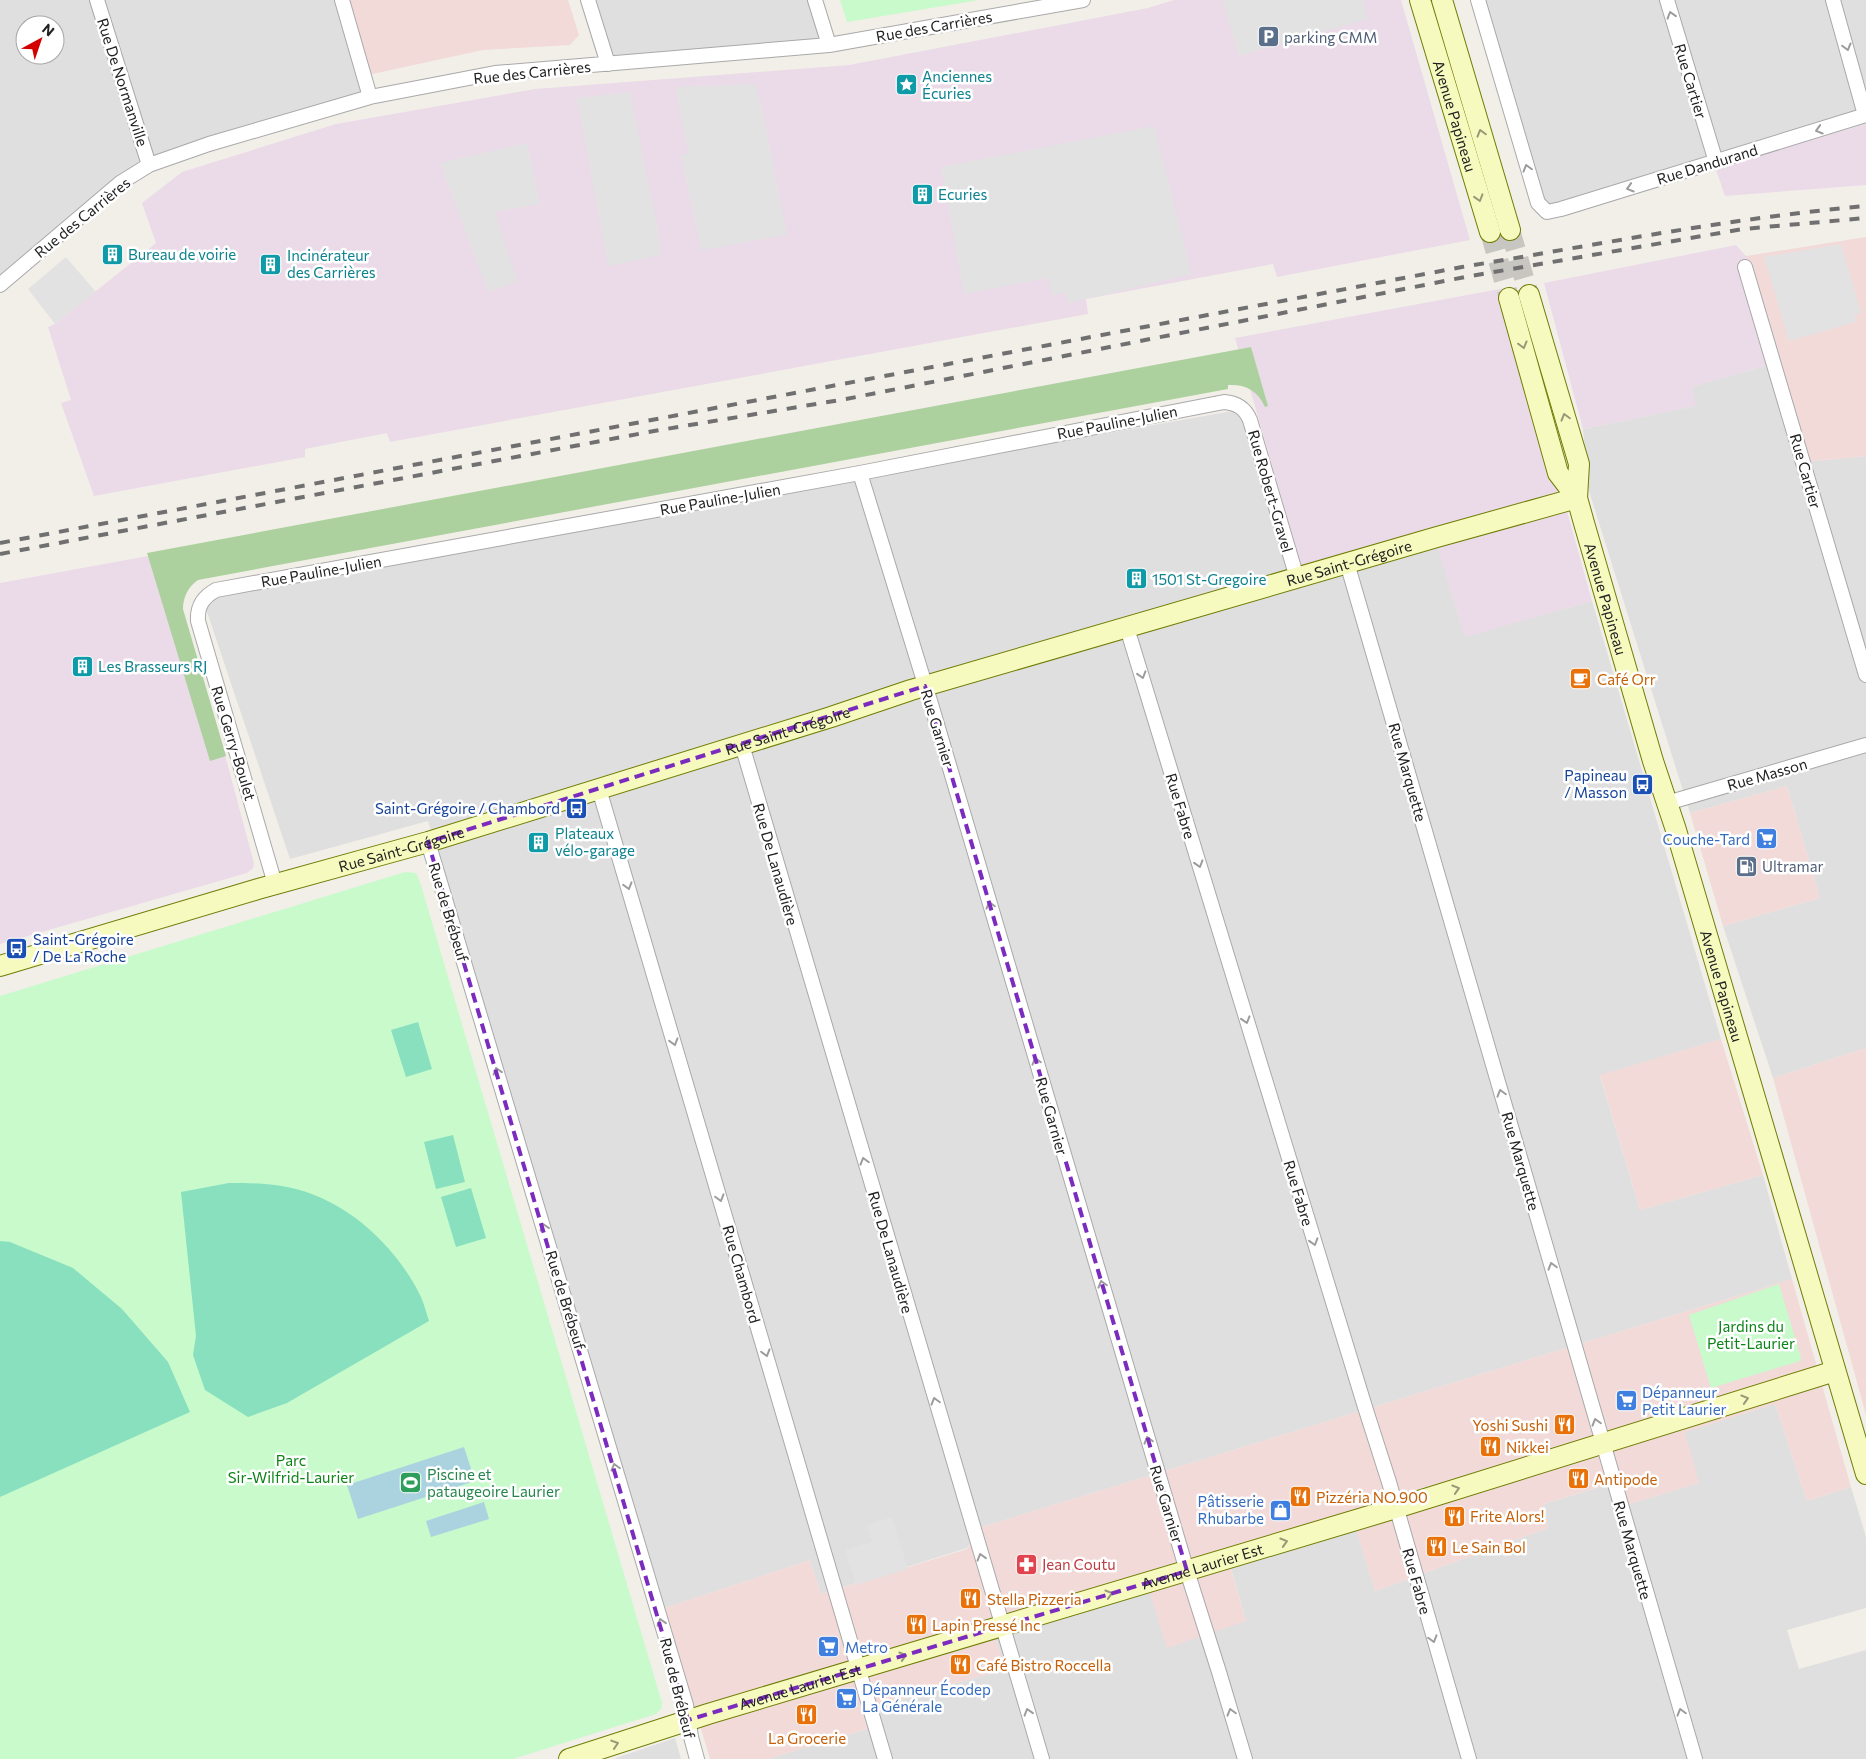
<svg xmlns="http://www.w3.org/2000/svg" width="1866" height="1759" font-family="Commissioner,sans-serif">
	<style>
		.residential { fill: #e0dfdf; fill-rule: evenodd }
		.commercial { fill: #f2dad9 }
		.industrial { fill: #ebdbe8 }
		.forest { fill: #add19e }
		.park { fill: #c8facc }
		.pitch { fill: #88e0be }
		.parking { fill: #e2e2e2 }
		.water { fill: #aad3df }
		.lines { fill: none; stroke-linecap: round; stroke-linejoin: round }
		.secondary-tunnel { stroke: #c8c6c1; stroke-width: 20; stroke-dasharray: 20 10; stroke-linecap: butt }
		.street-casing { stroke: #a9a9a9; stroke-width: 16 }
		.secondary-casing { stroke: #707d05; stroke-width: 22 }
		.street { stroke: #fff; stroke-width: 14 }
		.secondary { stroke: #f7fabf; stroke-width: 20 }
		.rail { stroke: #707070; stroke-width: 4; stroke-dasharray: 10 10; stroke-linecap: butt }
		.oneway { stroke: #9c9c9c }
		.oneway2 { stroke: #979978 }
		.marked { fill: none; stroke: #7b2cbf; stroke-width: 4; stroke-dasharray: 10 6; stroke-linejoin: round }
		.labels { text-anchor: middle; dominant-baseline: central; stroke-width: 5; stroke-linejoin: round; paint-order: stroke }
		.street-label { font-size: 15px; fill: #222; stroke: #fff }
		.service-label { font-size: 15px; fill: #4e5e75; stroke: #fff; text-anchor: start }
		.culture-label { font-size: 15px; fill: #0d838f; stroke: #fff; text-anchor: start }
		.food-label { font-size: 15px; fill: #c56008; stroke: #fff; text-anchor: start }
		.transit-label { font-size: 15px; fill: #164399; stroke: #fff; text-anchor: end }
		.shop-label { font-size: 15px; fill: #366cbe; stroke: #fff; text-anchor: start }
		.park-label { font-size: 15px; fill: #0c8416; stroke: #fff }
		.leisure-label { font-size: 15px; fill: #27864d; stroke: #fff; text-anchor: start }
		.health-label { font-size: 15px; fill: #be3a42; stroke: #fff; text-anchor: start }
	</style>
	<rect width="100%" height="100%" fill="#f2efe9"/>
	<path class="residential" d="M0 0H345L370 97 146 161 0 279ZM25 25H55V55H25Z
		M594 0H813L824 42 717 52 612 55Z
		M1478 0H1866V124L1715 167 1547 212Z
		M1775 363 1803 462 1866 456V1048L1773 1078 1723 926 1820 898 1787 786 1690 813 1589 491 1583 429 1695 406 1691 387Z
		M1238 410 1305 578 1436 541 1465 636 1592 601 1721 1039 1600 1076 1640 1210 1763 1175 1792 1279 982 1527 967 1548 821 1594 810 1560 665 1608 428 821 290 859 201 594Z
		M1775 1404 1807 1501 1851 1487 1866 1537V1608L1787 1630 1799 1669 1866 1650V1759H768L867 1729 862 1711 1004 1669 994 1633 1146 1580 1246 1621 1227 1555 1353 1519 1375 1591 1548 1528 1544 1504 1619 1481 1626 1505 1698 1483 1684 1432Z
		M675 1738 681 1759H613Z"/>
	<path class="commercial" d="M345 0H568L579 35 570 45 483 50 368 75Z
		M1866 237V456L1803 462 1746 256Z
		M1787 786 1820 898 1723 926 1690 813Z
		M1721 1039 1763 1175 1640 1210 1600 1075Z
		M1866 1048V1415L1773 1078Z
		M1792 1279 1851 1487 1807 1501 1775 1404 1685 1432 1699 1483 1626 1505 1618 1481 1544 1504 1548 1528 1375 1591 1353 1520 1227 1556 1246 1621 1167 1648 1146 1580 994 1634 1005 1669 862 1711 867 1729 768 1759H710L665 1608 810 1560 821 1594 967 1549 982 1527Z"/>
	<path class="industrial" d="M1174 0H1401L1470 240 1277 277 1273 264 1086 299 1088 314 390 442 387 433 305 449V457L94 496 61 403 71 400 48 327 55 324 156 243 142 203 182 172 336 124 535 89 849 65 1148 8Z
		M1866 124V185L1725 196 1715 167Z
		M1736 245 1746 256 1775 363 1692 387 1696 406 1583 429 1544 283Z
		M1505 288 1592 601 1465 637 1436 542 1305 578 1235 338Z
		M148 556 225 755 254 863 253 868 247 873 0 944V583Z"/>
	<path class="forest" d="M1251 347 1268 406 1265 407C1258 391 1246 384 1228 385V389L198 580C188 587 183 597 183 609L226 756 210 761 147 553Z"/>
	<path class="park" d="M840 0H979L847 22Z
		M405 872 416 873 421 885 662 1703 661 1709 656 1714 513 1759H0V996Z
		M1779 1284 1801 1358 1800 1361 1711 1388 1689 1315Z"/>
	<path class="pitch" d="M418 1022 432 1069 406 1077 391 1030Z
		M453 1135 465 1182 436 1189 424 1142Z
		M229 1183C248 1183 267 1183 287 1187 344 1198 394 1243 420 1295 424 1303 426 1312 429 1321L287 1403 248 1417 205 1390 193 1355 196 1336 181 1192Z
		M471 1188 486 1238 456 1247 441 1197Z
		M0 1241 10 1242 73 1268 122 1309 168 1362 190 1412 0 1497Z"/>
	<path class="parking" d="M1222 0H1363L1368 19 1239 56Z
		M755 84 762 108 787 235 701 250 681 155 688 153 677 97 676 87Z
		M630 92 661 245V255L608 266 577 98Z
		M1154 126 1192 274 1068 303 1066 292 1052 295 1048 278 964 294 941 167Z
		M527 143 540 204 495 212 517 281 488 292 440 163Z
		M1841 244 1861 313 1854 315 1856 322 1789 341 1764 257Z
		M66 257 96 292 55 324 28 289Z
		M892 1517 908 1569 856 1585 845 1550 872 1542 867 1525Z"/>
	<path class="water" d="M464 1447 475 1481 358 1519 347 1485Z
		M484 1502 489 1519 431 1537 426 1521Z"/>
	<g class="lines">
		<path class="secondary-tunnel" d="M1510 230 1529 295
			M1490 232 1509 298"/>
		<defs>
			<path id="street" d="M97 0 149 165
				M342 0 370 97
				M588 0 608 64
				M815 0 829 45
				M1478 0 1538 203 1547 212 1561 209 1866 115
				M1667 0 1716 162
				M1833 0 1865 115
				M1745 267 1866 675
				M0 285 120 183 149 165 209 144 370 97 495 73 829 45 1083 0
				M860 473 931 704 1187 1571 1219 1672 1245 1759
				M1347 563 1695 1759
				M1127 628 1365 1407 1389 1482 1469 1759
				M742 745 1042 1759
				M599 789 885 1759
				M1667 803 1866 745
				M428 842 686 1705 691 1737 697 1759
				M275 884 198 621C197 606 203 597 216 590L860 473 1224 402C1237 403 1245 408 1250 420L1297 578"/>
			<g id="secondary">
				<path id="s1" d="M1420 0 1490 232"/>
				<path d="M1442 0 1510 230"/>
				<path d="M1529 295 1579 464 1577 498"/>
				<path id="s2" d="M1509 298 1558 473 1577 498 1584 523 1653 761 1676 830 1866 1474"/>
				<path id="s3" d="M0 966 258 889 428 842 831 717 911 690 1437 537 1577 498"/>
				<path id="s4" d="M569 1759 708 1714 1396 1508 1835 1371"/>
			</g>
		</defs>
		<use href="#street" class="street-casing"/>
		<use href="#secondary" class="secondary-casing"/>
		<use href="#street" class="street"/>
		<use href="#secondary" class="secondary"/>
		<path class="rail" d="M0 543 1462 267C1596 245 1730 218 1866 206
			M0 554 654 431 846 399 1465 277 1743 229 1866 218"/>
	</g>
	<defs><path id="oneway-chevron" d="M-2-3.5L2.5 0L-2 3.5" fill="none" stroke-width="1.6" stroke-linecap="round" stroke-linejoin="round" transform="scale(1.25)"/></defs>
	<g class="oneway">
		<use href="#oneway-chevron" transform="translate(1671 15) rotate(-107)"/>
		<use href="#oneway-chevron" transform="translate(1847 47) rotate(75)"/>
		<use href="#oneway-chevron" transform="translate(1819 130) rotate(163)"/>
		<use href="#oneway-chevron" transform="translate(1527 168) rotate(-106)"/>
		<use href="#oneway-chevron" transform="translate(1630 188) rotate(163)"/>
		<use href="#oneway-chevron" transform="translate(1142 675) rotate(73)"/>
		<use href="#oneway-chevron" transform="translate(1199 864) rotate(73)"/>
		<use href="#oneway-chevron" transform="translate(628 886) rotate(74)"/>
		<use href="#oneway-chevron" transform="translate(990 905) rotate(-106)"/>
		<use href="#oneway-chevron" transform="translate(1246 1020) rotate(73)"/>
		<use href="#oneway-chevron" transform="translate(674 1042) rotate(74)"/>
		<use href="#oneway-chevron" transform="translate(1036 1061) rotate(-106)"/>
		<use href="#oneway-chevron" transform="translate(497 1071) rotate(-107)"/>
		<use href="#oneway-chevron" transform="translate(1501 1093) rotate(-106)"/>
		<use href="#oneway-chevron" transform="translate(864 1161) rotate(-106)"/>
		<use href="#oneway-chevron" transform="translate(720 1198) rotate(74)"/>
		<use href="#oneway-chevron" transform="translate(544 1227) rotate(-107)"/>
		<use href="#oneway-chevron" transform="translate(1314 1242) rotate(73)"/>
		<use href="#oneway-chevron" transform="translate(1552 1266) rotate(-106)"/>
		<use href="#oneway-chevron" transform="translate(1102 1284) rotate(-106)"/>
		<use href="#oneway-chevron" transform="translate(766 1353) rotate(74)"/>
		<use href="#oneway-chevron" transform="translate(935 1401) rotate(-106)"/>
		<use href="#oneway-chevron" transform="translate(1596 1422) rotate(-106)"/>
		<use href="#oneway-chevron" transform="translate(1148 1440) rotate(-106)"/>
		<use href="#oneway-chevron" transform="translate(615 1467) rotate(-106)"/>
		<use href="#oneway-chevron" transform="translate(981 1557) rotate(-107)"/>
		<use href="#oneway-chevron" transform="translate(661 1622) rotate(-107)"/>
		<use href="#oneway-chevron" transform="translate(1433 1639) rotate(74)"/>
		<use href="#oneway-chevron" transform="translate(1028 1712) rotate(-107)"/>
		<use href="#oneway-chevron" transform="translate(1231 1712) rotate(-106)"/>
		<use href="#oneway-chevron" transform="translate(1681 1712) rotate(-106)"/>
	</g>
	<g class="oneway2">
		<use href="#oneway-chevron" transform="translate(1481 133) rotate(-106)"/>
		<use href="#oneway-chevron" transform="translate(1479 198) rotate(73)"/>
		<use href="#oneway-chevron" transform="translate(1523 345) rotate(75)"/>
		<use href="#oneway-chevron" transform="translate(1565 417) rotate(-106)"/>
		<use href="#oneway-chevron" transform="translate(1745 1399) rotate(-17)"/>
		<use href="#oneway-chevron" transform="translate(1456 1489) rotate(-17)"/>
		<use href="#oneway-chevron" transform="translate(1284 1542) rotate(-17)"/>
		<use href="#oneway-chevron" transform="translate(1109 1594) rotate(-16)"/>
		<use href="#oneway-chevron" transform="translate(903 1656) rotate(-17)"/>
		<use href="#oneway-chevron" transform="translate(615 1744) rotate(-18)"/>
	</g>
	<path class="marked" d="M925 686 1187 1571 688 1720 428 842Z"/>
	<defs>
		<symbol id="parking-square" viewBox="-11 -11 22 22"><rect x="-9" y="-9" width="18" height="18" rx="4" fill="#5c6f8a" stroke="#fff"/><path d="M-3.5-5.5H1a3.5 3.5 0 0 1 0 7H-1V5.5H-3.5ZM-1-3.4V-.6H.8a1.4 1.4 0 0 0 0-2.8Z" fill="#fff"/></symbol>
		<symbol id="sight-square" viewBox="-11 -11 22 22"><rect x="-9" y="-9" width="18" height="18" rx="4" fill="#0f9aa8" stroke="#fff"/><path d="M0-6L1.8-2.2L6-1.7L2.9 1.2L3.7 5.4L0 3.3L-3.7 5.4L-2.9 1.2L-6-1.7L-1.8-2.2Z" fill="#fff"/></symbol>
		<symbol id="building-square" viewBox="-11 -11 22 22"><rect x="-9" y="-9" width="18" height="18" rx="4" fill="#0f9aa8" stroke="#fff"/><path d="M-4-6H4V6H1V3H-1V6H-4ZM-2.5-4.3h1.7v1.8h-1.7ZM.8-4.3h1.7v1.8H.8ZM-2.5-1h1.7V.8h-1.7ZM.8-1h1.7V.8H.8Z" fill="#fff"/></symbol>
		<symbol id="cafe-square" viewBox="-11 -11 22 22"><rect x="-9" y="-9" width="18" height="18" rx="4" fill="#e8710a" stroke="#fff"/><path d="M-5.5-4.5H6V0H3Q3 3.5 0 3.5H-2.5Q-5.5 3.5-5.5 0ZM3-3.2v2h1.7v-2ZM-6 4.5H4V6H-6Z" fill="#fff"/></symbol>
		<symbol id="bus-square" viewBox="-11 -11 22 22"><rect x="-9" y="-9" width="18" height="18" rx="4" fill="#1a4fb4" stroke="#fff"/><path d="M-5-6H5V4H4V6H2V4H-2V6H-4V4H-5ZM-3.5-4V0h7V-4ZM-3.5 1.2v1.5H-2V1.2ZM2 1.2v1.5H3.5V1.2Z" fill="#fff"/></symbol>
		<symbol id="supermarket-square" viewBox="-11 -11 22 22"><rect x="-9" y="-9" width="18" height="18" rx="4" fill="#3f7fe0" stroke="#fff"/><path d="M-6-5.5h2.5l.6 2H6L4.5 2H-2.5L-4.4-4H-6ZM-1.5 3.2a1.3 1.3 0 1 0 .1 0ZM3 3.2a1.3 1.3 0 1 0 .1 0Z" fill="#fff"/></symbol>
		<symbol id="fuel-square" viewBox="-11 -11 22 22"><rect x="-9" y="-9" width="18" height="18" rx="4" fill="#5c6f8a" stroke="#fff"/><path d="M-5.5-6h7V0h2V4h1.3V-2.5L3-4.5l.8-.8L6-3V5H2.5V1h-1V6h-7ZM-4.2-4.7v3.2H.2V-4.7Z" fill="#fff"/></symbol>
		<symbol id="restaurant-square" viewBox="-11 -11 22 22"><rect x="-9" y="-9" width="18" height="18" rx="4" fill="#e8710a" stroke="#fff"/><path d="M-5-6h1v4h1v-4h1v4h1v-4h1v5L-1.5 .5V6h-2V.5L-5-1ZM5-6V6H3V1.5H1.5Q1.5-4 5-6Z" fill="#fff"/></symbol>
		<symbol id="stadium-square" viewBox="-11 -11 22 22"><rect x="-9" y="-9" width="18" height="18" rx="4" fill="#2e9e5b" stroke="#fff"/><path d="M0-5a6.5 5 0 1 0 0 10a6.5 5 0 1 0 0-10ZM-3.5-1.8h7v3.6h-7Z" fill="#fff"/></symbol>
		<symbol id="shop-square" viewBox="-11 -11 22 22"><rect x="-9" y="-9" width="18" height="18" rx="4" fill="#3f7fe0" stroke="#fff"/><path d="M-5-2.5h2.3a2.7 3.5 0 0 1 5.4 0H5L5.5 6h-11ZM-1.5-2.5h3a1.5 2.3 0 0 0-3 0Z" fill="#fff"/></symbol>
		<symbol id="pharmacy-square" viewBox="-11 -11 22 22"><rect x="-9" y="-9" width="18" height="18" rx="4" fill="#e0444e" stroke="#fff"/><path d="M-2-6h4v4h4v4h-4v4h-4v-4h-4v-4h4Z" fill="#fff"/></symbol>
	</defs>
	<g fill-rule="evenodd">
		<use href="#parking-square" x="1256" y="24" width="25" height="25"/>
		<use href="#sight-square" x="894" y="72" width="25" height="25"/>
		<use href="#building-square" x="910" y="182" width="25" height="25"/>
		<use href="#building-square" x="100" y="242" width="25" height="25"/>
		<use href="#building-square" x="258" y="252" width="25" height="25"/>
		<use href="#building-square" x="1124" y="566" width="25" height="25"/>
		<use href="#building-square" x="70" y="654" width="25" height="25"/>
		<use href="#cafe-square" x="1568" y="666" width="25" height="25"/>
		<use href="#bus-square" x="1630" y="772" width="25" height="25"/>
		<use href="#bus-square" x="564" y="796" width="25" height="25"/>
		<use href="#supermarket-square" x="1754" y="826" width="25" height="25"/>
		<use href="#building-square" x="526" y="830" width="25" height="25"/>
		<use href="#fuel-square" x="1734" y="854" width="25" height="25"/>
		<use href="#bus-square" x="4" y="936" width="25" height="25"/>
		<use href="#supermarket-square" x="1614" y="1388" width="25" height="25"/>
		<use href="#restaurant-square" x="1552" y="1412" width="25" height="25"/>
		<use href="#restaurant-square" x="1478" y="1434" width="25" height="25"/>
		<use href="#restaurant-square" x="1566" y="1466" width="25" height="25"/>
		<use href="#stadium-square" x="398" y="1470" width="25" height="25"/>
		<use href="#restaurant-square" x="1288" y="1484" width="25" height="25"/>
		<use href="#shop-square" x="1268" y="1498" width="25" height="25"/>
		<use href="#restaurant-square" x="1442" y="1504" width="25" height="25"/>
		<use href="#restaurant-square" x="1424" y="1534" width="25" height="25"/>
		<use href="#pharmacy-square" x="1014" y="1552" width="25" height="25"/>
		<use href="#restaurant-square" x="958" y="1586" width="25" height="25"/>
		<use href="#restaurant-square" x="904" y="1612" width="25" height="25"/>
		<use href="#supermarket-square" x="816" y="1634" width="25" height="25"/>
		<use href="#restaurant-square" x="948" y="1652" width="25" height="25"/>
		<use href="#supermarket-square" x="834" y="1686" width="25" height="25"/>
		<use href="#restaurant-square" x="794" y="1702" width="25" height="25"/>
	</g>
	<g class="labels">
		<g class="street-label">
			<text transform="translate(934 26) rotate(-10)">Rue des Carrières</text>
			<text transform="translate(532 72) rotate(-6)">Rue des Carrières</text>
			<text transform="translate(1691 81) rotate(73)">Rue Cartier</text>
			<text transform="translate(123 82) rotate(72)">Rue De Normanville</text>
			<text stroke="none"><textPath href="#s1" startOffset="121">Avenue Papineau</textPath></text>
			<text transform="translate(1707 164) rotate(-17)">Rue Dandurand</text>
			<text transform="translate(82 217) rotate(-39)">Rue des Carrières</text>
			<text transform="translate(1117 422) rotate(-11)">Rue Pauline-Julien</text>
			<text transform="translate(1806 471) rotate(74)">Rue Cartier</text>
			<text transform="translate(1271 491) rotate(74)">Rue Robert-Gravel</text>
			<text transform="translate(720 499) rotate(-10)">Rue Pauline-Julien</text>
			<text stroke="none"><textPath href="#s3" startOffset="1408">Rue Saint-Grégoire</textPath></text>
			<text transform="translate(321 571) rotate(-10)">Rue Pauline-Julien</text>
			<text stroke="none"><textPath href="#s2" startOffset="318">Avenue Papineau</textPath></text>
			<text transform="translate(938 728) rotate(73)">Rue Garnier</text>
			<text stroke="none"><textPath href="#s3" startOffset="822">Rue Saint-Grégoire</textPath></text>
			<text transform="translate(234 743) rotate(73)">Rue Gerry-Boulet</text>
			<text transform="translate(1408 772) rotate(74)">Rue Marquette</text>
			<text transform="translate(1767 774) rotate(-16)">Rue Masson</text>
			<text transform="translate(1181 806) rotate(73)">Rue Fabre</text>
			<text stroke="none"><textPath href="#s3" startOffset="418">Rue Saint-Grégoire</textPath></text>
			<text transform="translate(776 864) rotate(74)">Rue De Lanaudière</text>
			<text transform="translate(449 912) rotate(73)">Rue de Brébeuf</text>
			<text stroke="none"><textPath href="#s2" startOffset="722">Avenue Papineau</textPath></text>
			<text transform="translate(1052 1116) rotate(74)">Rue Garnier</text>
			<text transform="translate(1521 1161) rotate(74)">Rue Marquette</text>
			<text transform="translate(1299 1193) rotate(73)">Rue Fabre</text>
			<text transform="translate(891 1252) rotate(74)">Rue De Lanaudière</text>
			<text transform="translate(742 1274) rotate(74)">Rue Chambord</text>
			<text transform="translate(566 1300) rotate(73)">Rue de Brébeuf</text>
			<text transform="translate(1167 1504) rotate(73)">Rue Garnier</text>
			<text transform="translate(1633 1550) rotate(74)">Rue Marquette</text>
			<text stroke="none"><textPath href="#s4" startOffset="662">Avenue Laurier Est</textPath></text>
			<text transform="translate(1417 1581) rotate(74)">Rue Fabre</text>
			<text stroke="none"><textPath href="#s4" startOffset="242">Avenue Laurier Est</textPath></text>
			<text transform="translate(678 1688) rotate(76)">Rue de Brébeuf</text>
		</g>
		<g class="service-label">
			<text x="1284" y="37">parking CMM</text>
			<text x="1762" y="866">Ultramar</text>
		</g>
		<g class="culture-label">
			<text x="922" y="76">Anciennes<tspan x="922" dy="17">Écuries</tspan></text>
			<text x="938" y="194">Ecuries</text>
			<text x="128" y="254">Bureau de voirie</text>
			<text x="287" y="255">Incinérateur<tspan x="287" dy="17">des Carrières</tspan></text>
			<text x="1152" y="579">1501 St-Gregoire</text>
			<text x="98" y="666">Les Brasseurs RJ</text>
			<text x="555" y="833">Plateaux<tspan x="555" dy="17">vélo-garage</tspan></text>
		</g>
		<g class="food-label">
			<text x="1597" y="679">Café Orr</text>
			<text x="1548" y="1425" text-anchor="end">Yoshi Sushi</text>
			<text x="1506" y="1447">Nikkei</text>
			<text x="1594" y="1479">Antipode</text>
			<text x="1316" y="1497">Pizzéria NO.900</text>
			<text x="1470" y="1516">Frite Alors!</text>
			<text x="1452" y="1547">Le Sain Bol</text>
			<text x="987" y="1599">Stella Pizzeria</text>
			<text x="932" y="1625">Lapin Pressé Inc</text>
			<text x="976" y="1665">Café Bistro Roccella</text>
			<text x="807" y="1738" text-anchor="middle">La Grocerie</text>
		</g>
		<g class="transit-label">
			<text x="1627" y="775">Papineau<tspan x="1627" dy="17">/ Masson</tspan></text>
			<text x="560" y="808">Saint-Grégoire / Chambord</text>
			<text x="33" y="939" text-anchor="start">Saint-Grégoire<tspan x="33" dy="17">/ De La Roche</tspan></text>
		</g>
		<g class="shop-label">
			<text x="1750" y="839" text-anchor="end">Couche-Tard</text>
			<text x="1642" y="1392">Dépanneur<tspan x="1642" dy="17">Petit Laurier</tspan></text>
			<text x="1264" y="1501" text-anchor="end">Pâtisserie<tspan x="1264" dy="17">Rhubarbe</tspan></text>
			<text x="845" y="1647">Metro</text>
			<text x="862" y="1689">Dépanneur Écodep<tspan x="862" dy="17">La Générale</tspan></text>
		</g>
		<g class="park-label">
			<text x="1751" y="1326">Jardins du<tspan x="1751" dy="17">Petit-Laurier</tspan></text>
			<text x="291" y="1460">Parc<tspan x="291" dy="17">Sir-Wilfrid-Laurier</tspan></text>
		</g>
		<g class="leisure-label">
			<text x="427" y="1474">Piscine et<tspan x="427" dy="17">pataugeoire Laurier</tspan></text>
		</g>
		<g class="health-label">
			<text x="1042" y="1564">Jean Coutu</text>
		</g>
	</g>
	<g transform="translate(40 40) rotate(40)"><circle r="24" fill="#ffffff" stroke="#a7a7a7"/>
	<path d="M0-4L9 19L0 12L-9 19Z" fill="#d40000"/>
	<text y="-8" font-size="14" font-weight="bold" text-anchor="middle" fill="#222222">N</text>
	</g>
</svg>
